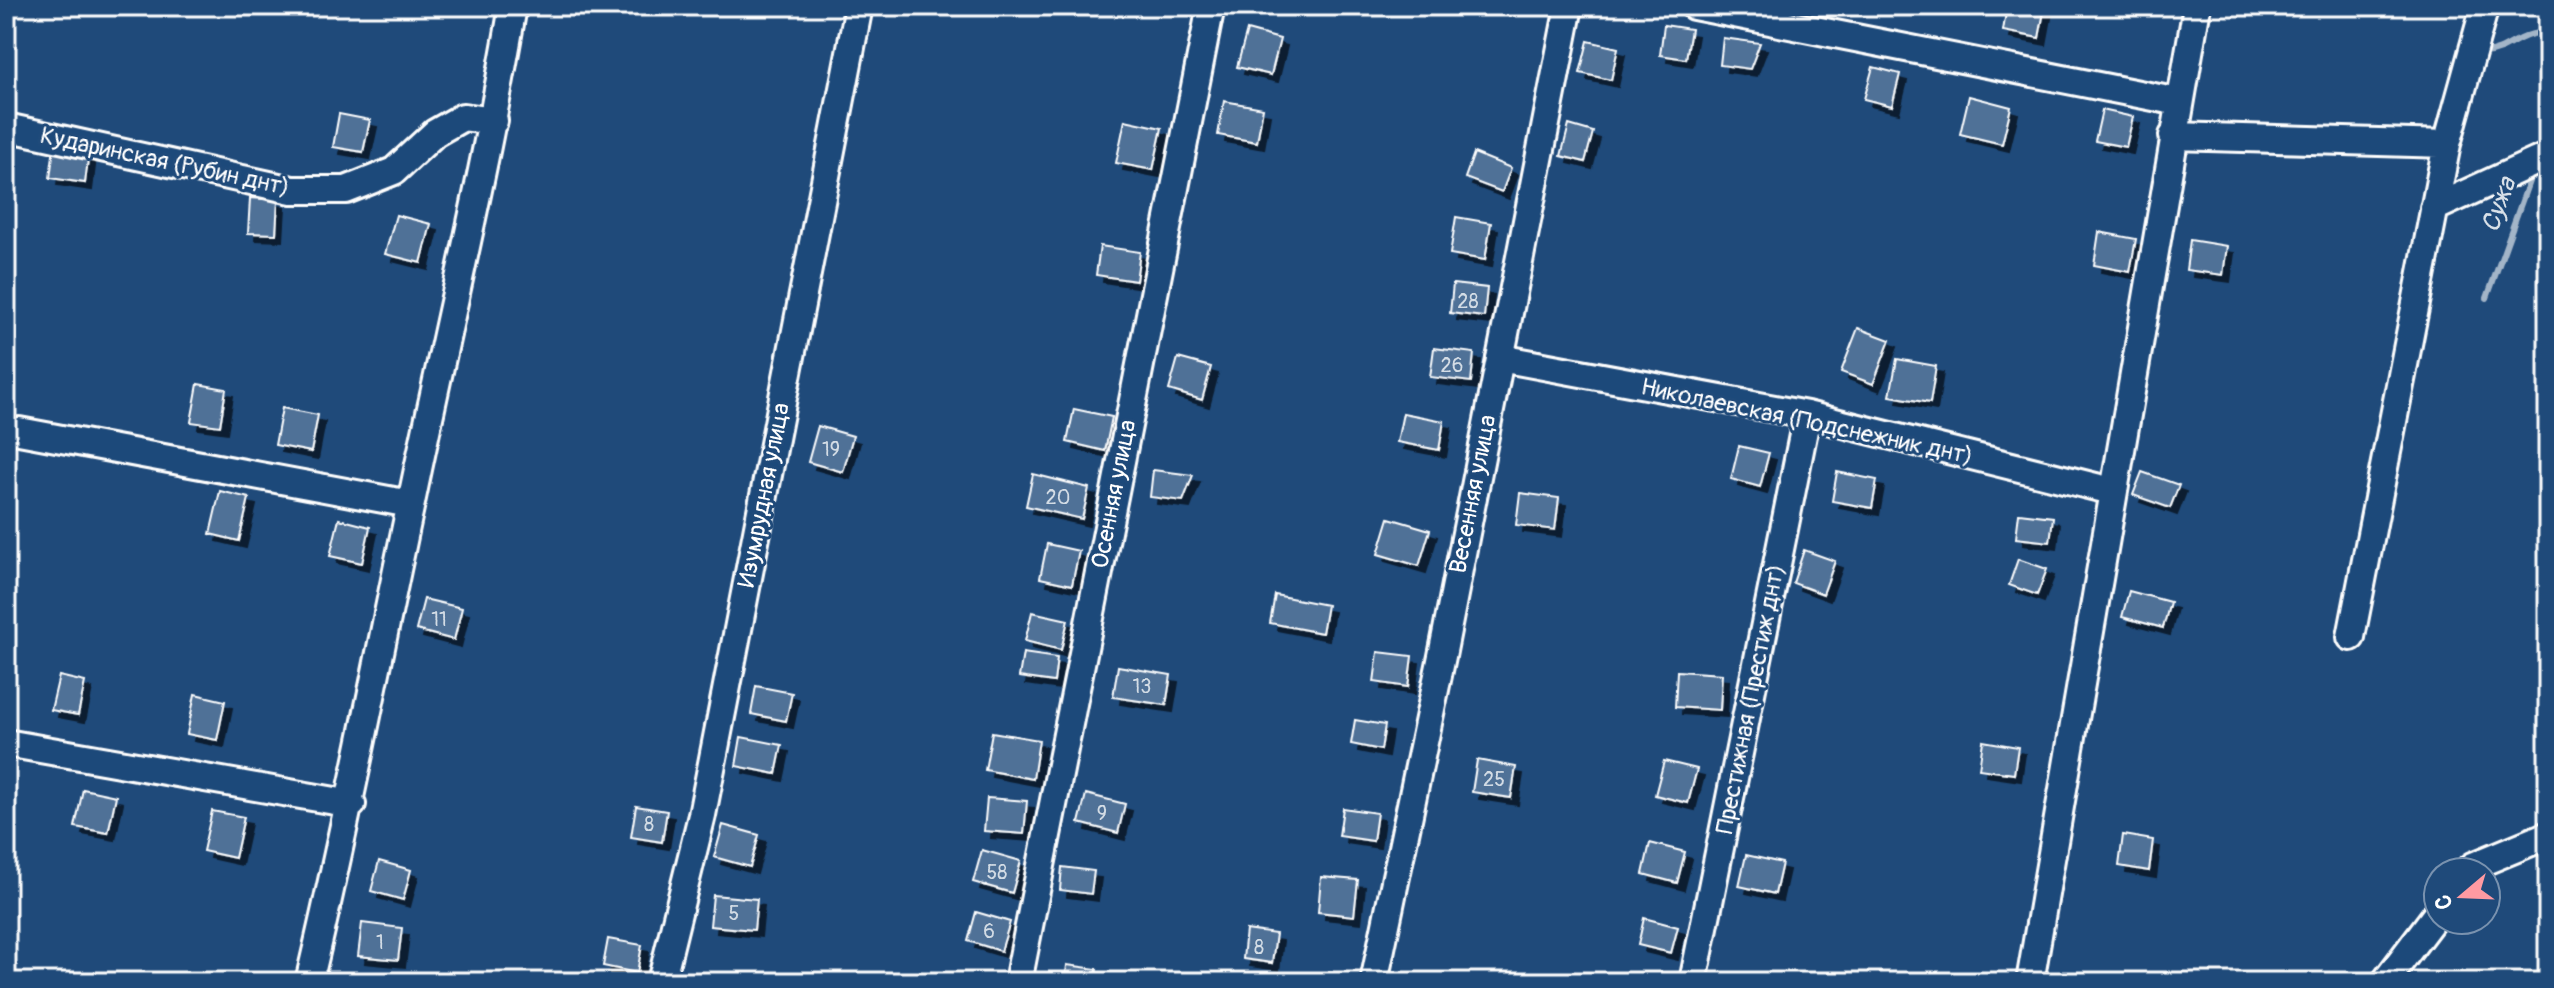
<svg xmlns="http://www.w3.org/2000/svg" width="2554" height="988" font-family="Pangolin,sans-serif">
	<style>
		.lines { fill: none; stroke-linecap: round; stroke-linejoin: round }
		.stream { stroke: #a3b5c8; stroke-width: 6 }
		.building { fill: #507197; stroke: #fff; stroke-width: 2; filter: url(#shadow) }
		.minor-casing { stroke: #fff; stroke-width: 32 }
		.minor { stroke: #1f4a7a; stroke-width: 26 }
		.labels { text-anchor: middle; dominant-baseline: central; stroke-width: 6; stroke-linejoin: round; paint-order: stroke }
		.number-label { font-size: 20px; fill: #d3dce5 }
		.street-label { font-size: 24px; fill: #fff; stroke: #1f4a7a }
		.water-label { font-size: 26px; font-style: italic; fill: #d8e0e8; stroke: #1f4a7a }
	</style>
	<defs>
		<filter id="shadow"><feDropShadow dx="7" dy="7" stdDeviation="0" flood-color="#0009"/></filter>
	</defs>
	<rect width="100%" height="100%" fill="#1f4a7a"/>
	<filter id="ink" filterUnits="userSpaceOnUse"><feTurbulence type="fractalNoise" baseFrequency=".0125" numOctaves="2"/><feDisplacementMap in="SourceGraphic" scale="16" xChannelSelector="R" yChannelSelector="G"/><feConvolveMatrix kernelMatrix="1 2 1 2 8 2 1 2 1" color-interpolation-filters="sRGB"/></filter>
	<g filter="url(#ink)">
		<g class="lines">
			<path class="stream" d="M2482 47 2484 53C2508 51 2515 36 2538 33L2548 61
				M2540 151 2545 138 2548 77
				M2487 298 2532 173"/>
		</g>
		<path class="building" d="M2007 6H2045L2039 38 2003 31Z
			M1664 25 1691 29 1686 59 1660 55Z
			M1247 30 1280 39 1271 75 1237 67Z
			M1723 38 1760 43 1750 69 1720 65Z
			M1588 41 1618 48 1611 80 1580 73Z
			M1873 67 1900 74 1892 106 1864 99Z
			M1969 96 2011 107 2002 144 1960 134Z
			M1224 101 1263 108 1257 142 1218 135Z
			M2102 110 2133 117 2126 147 2095 141Z
			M339 114 370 120 363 152 333 147Z
			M1125 120 1162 128 1153 170 1116 163Z
			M1569 125 1593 132 1585 162 1561 156Z
			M54 147 89 151 85 183 50 178Z
			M1474 153 1511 168 1502 192 1465 178Z
			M250 198 278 200 276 234 248 233Z
			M396 215 431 224 421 263 385 254Z
			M1456 217 1491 223 1485 260 1450 254Z
			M2099 232 2136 239 2130 272 2094 265Z
			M2190 240 2227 246 2223 275 2186 270Z
			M1100 246 1140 252 1136 281 1096 275Z
			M1453 284 1487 288 1484 317 1450 313Z
			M1858 328 1890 340 1873 384 1841 372Z
			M1434 348 1474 353 1471 382 1430 377Z
			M1178 358 1211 367 1202 400 1169 390Z
			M1897 359 1936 366 1930 403 1890 396Z
			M198 384 226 389 220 426 191 422Z
			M282 408 318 415 311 452 275 445Z
			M1074 409 1112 417 1105 451 1067 442Z
			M1403 413 1444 421 1439 450 1397 442Z
			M818 426 853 436 843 472 808 462Z
			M1739 446 1769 453 1760 487 1731 479Z
			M1153 470 1193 475 1183 501 1150 497Z
			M1837 472 1877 480 1872 508 1832 501Z
			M2142 472 2179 485 2170 508 2133 495Z
			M1033 474 1089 488 1082 519 1026 506Z
			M220 491 249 498 239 541 210 534Z
			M1520 493 1559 498 1555 530 1516 525Z
			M2019 513 2053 517 2050 542 2016 538Z
			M1389 518 1430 530 1419 566 1378 554Z
			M339 519 370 527 362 563 330 556Z
			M1047 544 1079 551 1072 585 1040 578Z
			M1804 550 1835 561 1823 594 1793 583Z
			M2018 559 2047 569 2037 595 2009 585Z
			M2129 591 2170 602 2163 628 2122 617Z
			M1275 595 1327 605 1322 633 1270 623Z
			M424 599 462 608 454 640 416 630Z
			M1032 612 1068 620 1061 650 1025 641Z
			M1378 652 1412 656 1408 687 1374 682Z
			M1023 653 1057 658 1054 682 1019 677Z
			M1118 666 1171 675 1166 705 1113 697Z
			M1677 671 1722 674 1720 710 1675 707Z
			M59 676 85 682 78 715 51 710Z
			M756 686 792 693 786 721 751 714Z
			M195 694 225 701 217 740 187 734Z
			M1355 720 1385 725 1381 750 1351 744Z
			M992 732 1039 740 1033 779 985 770Z
			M741 737 782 745 776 774 736 766Z
			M1983 741 2018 747 2014 774 1979 769Z
			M1477 760 1516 767 1511 798 1472 792Z
			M1664 761 1697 769 1688 803 1655 795Z
			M83 789 116 796 108 833 75 827Z
			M1086 794 1125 804 1118 833 1079 823Z
			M987 798 1027 801 1024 834 984 831Z
			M636 806 667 811 662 842 631 837Z
			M1343 808 1377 813 1373 841 1339 836Z
			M212 811 244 817 235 858 203 851Z
			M723 825 759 835 750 867 714 857Z
			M2123 835 2153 840 2149 871 2119 866Z
			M1650 843 1685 852 1677 883 1643 874Z
			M982 850 1021 861 1012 893 973 882Z
			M1746 855 1782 863 1775 894 1739 886Z
			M379 861 411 870 403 900 371 891Z
			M1062 867 1094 871 1091 894 1060 890Z
			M1321 877 1358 880 1354 916 1318 912Z
			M713 895 757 899 754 930 710 926Z
			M976 912 1010 922 1001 951 968 941Z
			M1644 918 1678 927 1671 953 1638 945Z
			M362 923 402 928 398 960 358 956Z
			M1246 930 1276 934 1272 963 1243 959Z
			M608 939 642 945 637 973 603 966Z
			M1067 965 1097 969 1095 982H1065Z"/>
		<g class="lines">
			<defs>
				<path id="minor" d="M1694 6 2179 102
					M6 127 292 190H346L394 171 435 133 463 117 494 121
					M2173 136 2447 144 2351 637
					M2447 144 2485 6
					M2434 208 2548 156
					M1500 358 1807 415 2112 491
					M19 431 410 504
					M6 743 352 804
					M2468 872 2473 866 2548 835
					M309 982C347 823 377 663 411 503 445 337 485 173 513 6
					M661 982 702 815 859 6
					M1018 982 1211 6
					M1374 982 1442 656 1569 6
					M1693 982 1807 415
					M2030 982 2197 6
					M2385 982 2438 912"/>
			</defs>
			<use href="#minor" class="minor-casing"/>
			<use href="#minor" class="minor"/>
		</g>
	</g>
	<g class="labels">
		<g class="number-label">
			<text x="1468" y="301">28</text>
			<text x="1452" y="365">26</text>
			<text x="831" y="449">19</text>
			<text x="1058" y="497">20</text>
			<text x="439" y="619">11</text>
			<text x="1142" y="686">13</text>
			<text x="1494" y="779">25</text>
			<text x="1102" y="813">9</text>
			<text x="649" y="824">8</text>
			<text x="997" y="872">58</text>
			<text x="734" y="913">5</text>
			<text x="989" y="931">6</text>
			<text x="380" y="942">1</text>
			<text x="1259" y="947">8</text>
		</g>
		<g class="street-label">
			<text transform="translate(165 161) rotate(12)">Кударинская (Рубин днт)</text>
			<text transform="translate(1807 421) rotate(12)">Николаевская (Подснежник днт)</text>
			<text transform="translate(1114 494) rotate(-79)">Осенняя улица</text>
			<text transform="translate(1473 494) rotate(-79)">Весенняя улица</text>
			<text transform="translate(764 495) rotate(-79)">Изумрудная улица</text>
			<text transform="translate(1750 699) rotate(-79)">Престижная (Престиж днт)</text>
		</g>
		<g class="water-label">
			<text transform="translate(2499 205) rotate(-70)">Сужа</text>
		</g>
	</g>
	<rect width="2554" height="988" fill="none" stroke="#1f4a7a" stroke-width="32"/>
	<rect x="16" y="16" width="2522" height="956" fill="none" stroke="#fff" stroke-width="3" filter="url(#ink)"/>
	<g transform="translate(2462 896) rotate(251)"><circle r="38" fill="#1f4a7a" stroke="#7992af" stroke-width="2"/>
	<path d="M0-6L14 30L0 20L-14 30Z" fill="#ff9aa2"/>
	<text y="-12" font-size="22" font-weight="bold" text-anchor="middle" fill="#ffffff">С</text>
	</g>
</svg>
